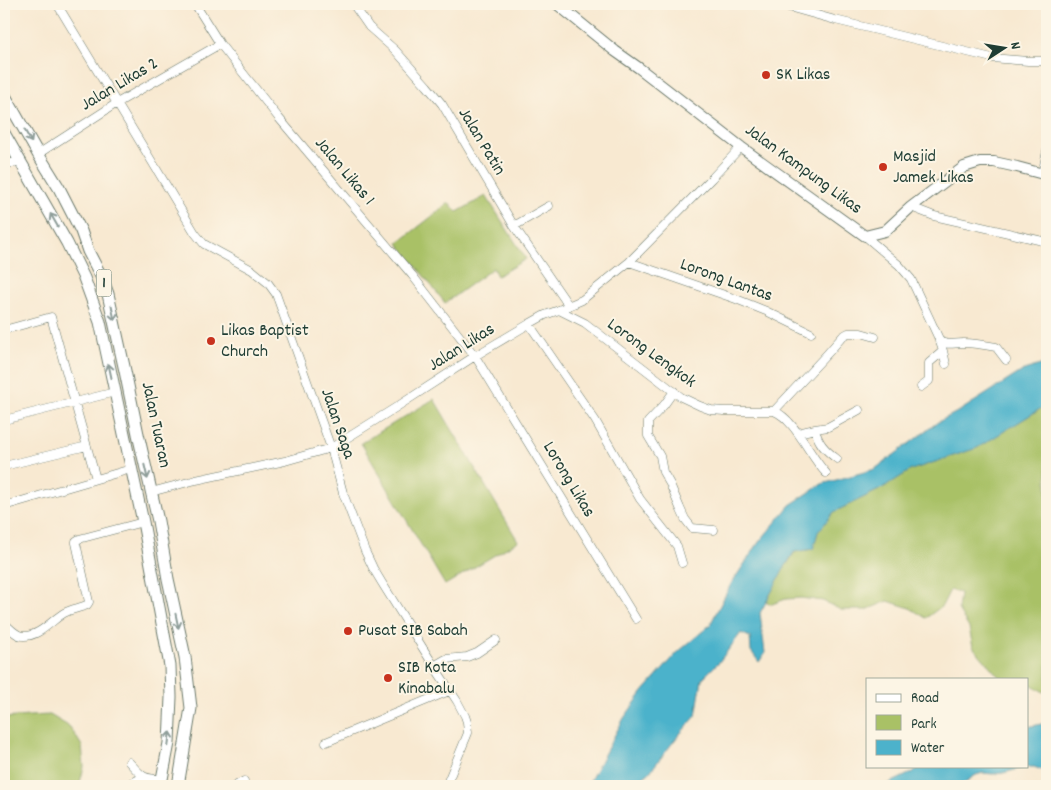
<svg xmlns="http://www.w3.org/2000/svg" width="1051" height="790" font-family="Dekko,sans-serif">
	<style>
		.green { fill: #a9c166; stroke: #647f4d }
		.water { fill: #4cb2cb; stroke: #367880 }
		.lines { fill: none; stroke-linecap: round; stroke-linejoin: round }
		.minor-casing { stroke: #6b796b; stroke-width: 9 }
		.secondary-casing { stroke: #6b796b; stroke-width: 12 }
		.primary-casing { stroke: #6b796b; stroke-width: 13 }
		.minor { stroke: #fff; stroke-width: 8 }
		.secondary { stroke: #fff; stroke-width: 10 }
		.primary { stroke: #fff; stroke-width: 11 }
		.oneway { stroke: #8f9e9a }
		.poi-dot { fill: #c8321e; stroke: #fcf5e5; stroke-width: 2 }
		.labels { text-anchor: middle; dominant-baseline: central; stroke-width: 4; stroke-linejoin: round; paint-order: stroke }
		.shield { fill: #fcf5e5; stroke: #617469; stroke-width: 1 }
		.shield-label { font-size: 16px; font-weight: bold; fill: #1f3d34 }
		.poi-label { font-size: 18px; fill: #1f3d34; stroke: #fcf5e5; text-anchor: start }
		.street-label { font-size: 18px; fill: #1f3d34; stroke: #fcf5e5 }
	</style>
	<rect width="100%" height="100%" fill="#fcf5e5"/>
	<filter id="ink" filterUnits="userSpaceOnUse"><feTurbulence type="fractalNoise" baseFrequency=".02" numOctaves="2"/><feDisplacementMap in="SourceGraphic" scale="10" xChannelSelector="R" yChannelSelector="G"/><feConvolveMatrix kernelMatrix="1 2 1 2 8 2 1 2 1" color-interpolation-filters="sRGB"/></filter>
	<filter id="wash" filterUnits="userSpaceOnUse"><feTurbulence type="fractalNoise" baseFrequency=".0096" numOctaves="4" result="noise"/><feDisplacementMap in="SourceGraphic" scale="20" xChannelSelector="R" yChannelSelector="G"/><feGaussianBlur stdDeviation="1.12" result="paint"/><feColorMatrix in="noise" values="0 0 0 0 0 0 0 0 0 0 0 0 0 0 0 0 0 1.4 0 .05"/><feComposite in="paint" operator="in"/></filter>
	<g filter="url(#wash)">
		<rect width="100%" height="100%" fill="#f8e9d1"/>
		<path class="green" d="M486 196 526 259 497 276 493 268 445 303 398 243 449 203 457 212Z
			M434 399 518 541 445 585 361 443Z
			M1047 402V694L1027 682V679H1012L999 677 973 647 969 628 958 610 960 593 950 590 942 606 926 618 910 608 888 601 866 610H841L823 601 801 598 786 599 772 604 766 602 785 567 795 552 813 549 818 532 834 512 883 488 911 470 977 448 1040 409Z
			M50 715 70 727 82 746 84 767 79 786H4V718L29 716Z"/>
		<path class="water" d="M1047 363V402L1040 409 977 448 911 470 883 488 834 512 818 532 813 549 794 552 785 567 760 613 765 653 759 662 751 651 750 637 741 633 719 662 702 679 696 716 678 736 649 773 632 786H587L624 718 642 693 678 652 710 625 731 584 759 542 790 505 822 484 875 469 938 422 961 410 1024 370Z
			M1047 723V772L1034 767H1026L1003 773 993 774 983 773 976 775 959 786H884L913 772 921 766H1027V727Z"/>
	</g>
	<g filter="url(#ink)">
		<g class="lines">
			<defs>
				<path id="minor" d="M57 4 195 233 204 244 252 270 268 283 276 294 331 448 343 493 365 551 373 568 382 583 434 666 457 701 465 716 467 722 468 733 446 786
					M195 4 220 44 278 117 412 275 475 356 636 619
					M353 4 369 27 395 50 427 86 442 104 514 226 569 306
					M778 4 835 20 992 58 1028 61H1047
					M38 154 117 103 220 44
					M4 164 21 162
					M1042 175 1047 151
					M911 207 934 216 1047 242
					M514 226 549 206
					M865 236 899 265 911 279 939 339 943 351 946 364
					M629 262 736 299 766 311 811 333
					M559 310 585 323 681 397 700 406 711 410 724 411H774L828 353 843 336 848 333H861L875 337
					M529 324 595 420 640 499 677 546 682 563
					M4 330 51 317 96 479
					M939 341C949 346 953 343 963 343 974 343 985 345 996 347L1006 360
					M921 387 929 381V363L943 351
					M674 391 664 405 648 422V436L660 456 663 472 670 484 680 508 685 519 692 528 714 530
					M774 411C795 419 810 457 826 473
					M4 420 115 392
					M815 429C818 443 825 450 837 459
					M798 433 815 429 828 427 859 410
					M4 466 87 446
					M151 492 196 480 285 461 331 448 395 408 475 356 529 324 545 315 559 310 582 300 629 262 712 178 741 147
					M4 506 131 469
					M4 623C9 627 16 636 23 636 39 637 52 620 64 613 71 609 80 608 87 605L89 602 76 543V541L79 539 143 522
					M434 666 446 659 467 657 477 653 496 640
					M326 742 449 691
					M129 762C142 776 142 779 162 779
					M126 786 143 777
					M235 786 244 781"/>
				<path id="secondary" d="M557 4 615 51 639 68 741 147 865 236 885 231 911 207 964 167 980 162H994L1017 167 1047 175"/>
				<path id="primary" d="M4 94 38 154 59 188 81 231 88 251 103 280 108 294 125 371 138 434 158 521 168 579 185 657 191 708 178 786
					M4 133 67 243 84 278 100 322 143 522 170 666 171 697 169 743 162 779 159 786"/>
			</defs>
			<use href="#minor" class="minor-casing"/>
			<use href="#secondary" class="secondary-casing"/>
			<use href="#primary" class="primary-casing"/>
			<use href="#minor" class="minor"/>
			<use href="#secondary" class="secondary"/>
			<use href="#primary" class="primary"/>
		</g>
		<defs><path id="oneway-shaft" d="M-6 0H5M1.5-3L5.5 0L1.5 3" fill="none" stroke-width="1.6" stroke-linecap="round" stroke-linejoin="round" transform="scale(1.25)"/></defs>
		<g class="oneway">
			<use href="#oneway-shaft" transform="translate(28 136) rotate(61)"/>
			<use href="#oneway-shaft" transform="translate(54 220) rotate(-120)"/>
			<use href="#oneway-shaft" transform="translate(113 313) rotate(78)"/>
			<use href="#oneway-shaft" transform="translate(110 371) rotate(-102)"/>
			<use href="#oneway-shaft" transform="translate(146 472) rotate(77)"/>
			<use href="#oneway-shaft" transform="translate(177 621) rotate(78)"/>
			<use href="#oneway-shaft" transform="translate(169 739) rotate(-84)"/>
		</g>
	</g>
	<g class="poi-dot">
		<circle cx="766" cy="75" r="5"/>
		<circle cx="883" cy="167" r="5"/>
		<circle cx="211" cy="341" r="5"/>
		<circle cx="348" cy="631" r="5"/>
		<circle cx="388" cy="678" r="5"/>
	</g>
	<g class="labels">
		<rect class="shield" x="96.5" y="269.5" width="15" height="27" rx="4"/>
		<g class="shield-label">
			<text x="104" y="283">1</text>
		</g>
		<g class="poi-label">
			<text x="776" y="75">SK Likas</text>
			<text x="893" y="157">Masjid<tspan x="893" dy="21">Jamek Likas</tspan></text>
			<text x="221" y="331">Likas Baptist<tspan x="221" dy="21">Church</tspan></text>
			<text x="358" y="631">Pusat SIB Sabah</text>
			<text x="398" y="668">SIB Kota<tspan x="398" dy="21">Kinabalu</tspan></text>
		</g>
		<g class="street-label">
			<text transform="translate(120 85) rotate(-31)">Jalan Likas 2</text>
			<text transform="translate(481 142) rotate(59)">Jalan Patin</text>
			<text transform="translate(803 170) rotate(36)">Jalan Kampung Likas</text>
			<text transform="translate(344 172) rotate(50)">Jalan Likas 1</text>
			<text transform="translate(726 281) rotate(20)">Lorong Lantas</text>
			<text transform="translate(462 348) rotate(-32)">Jalan Likas</text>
			<text transform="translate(651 354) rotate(36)">Lorong Lengkok</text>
			<text transform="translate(337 424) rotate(71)">Jalan Saga</text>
			<text transform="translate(155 425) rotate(78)">Jalan Tuaran</text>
			<text transform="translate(568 480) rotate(59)">Lorong Likas</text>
		</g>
	</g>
	<rect width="1051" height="790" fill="none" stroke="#fcf5e5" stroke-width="20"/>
	<rect x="866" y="678" width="162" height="90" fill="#fcf5e5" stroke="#a4ab9e"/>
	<rect x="876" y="694" width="25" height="8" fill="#ffffff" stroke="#a4ab9e"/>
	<text x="911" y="702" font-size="15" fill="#1f3d34">Road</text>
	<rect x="876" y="715" width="25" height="15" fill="#a9c166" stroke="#a4ab9e"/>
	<text x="911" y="728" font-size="15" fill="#1f3d34">Park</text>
	<rect x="876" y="740" width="25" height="15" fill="#4cb2cb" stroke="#a4ab9e"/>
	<text x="911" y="752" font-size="15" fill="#1f3d34">Water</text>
	<g transform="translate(1004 48) rotate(78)" stroke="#fcf5e5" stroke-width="4" paint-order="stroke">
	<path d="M0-4L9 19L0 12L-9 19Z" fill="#1f3d34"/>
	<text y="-8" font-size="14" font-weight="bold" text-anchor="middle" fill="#1f3d34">N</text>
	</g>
</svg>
